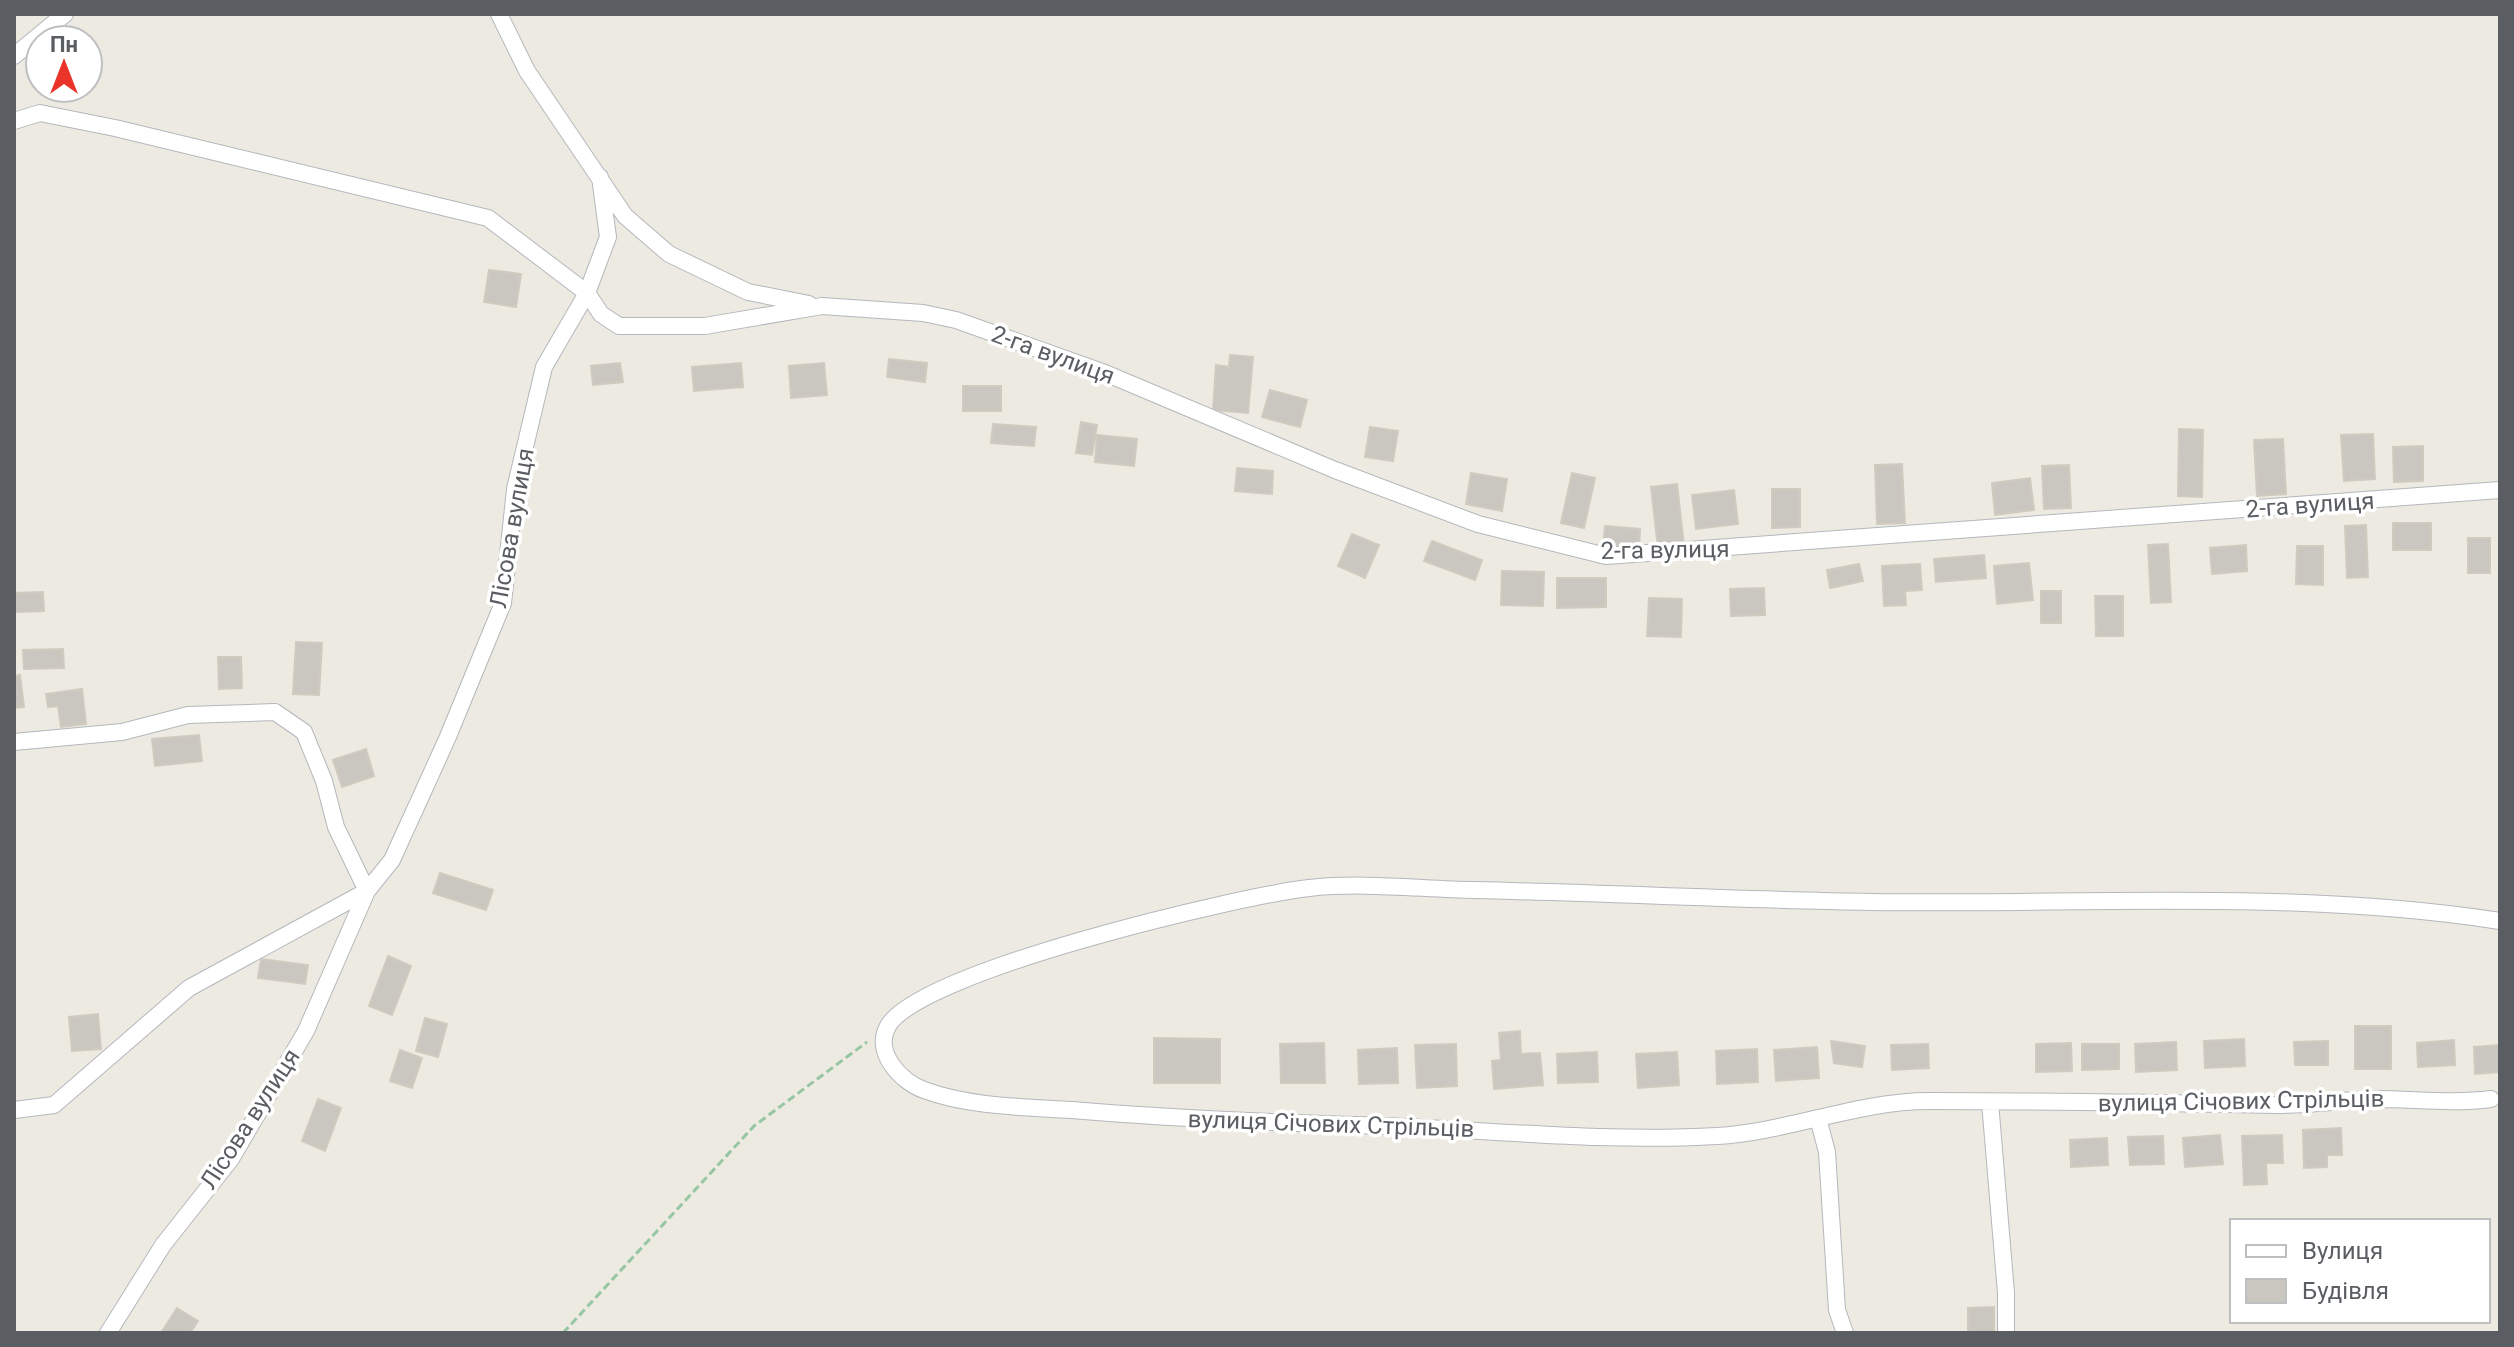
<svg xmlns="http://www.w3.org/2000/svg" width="2514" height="1347" font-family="Roboto,sans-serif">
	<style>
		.building { fill: #cac6c0; stroke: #d1cbbf; stroke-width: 2 }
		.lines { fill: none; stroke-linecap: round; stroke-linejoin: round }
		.minor-casing { stroke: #b4b7bc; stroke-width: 18 }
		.path { stroke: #96c6a2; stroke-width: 3; stroke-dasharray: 8 4; stroke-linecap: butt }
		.minor { stroke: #fff; stroke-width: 16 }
		.labels { text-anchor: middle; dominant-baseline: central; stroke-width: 7; stroke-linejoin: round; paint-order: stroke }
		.street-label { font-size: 24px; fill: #5a5e62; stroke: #fff }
	</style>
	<rect width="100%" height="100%" fill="#edeae1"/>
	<path class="building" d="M489 270 521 274 516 307 484 302Z
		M1230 355 1253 357 1248 413 1213 410 1216 365 1229 367Z
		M889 359 927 363 925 382 887 377Z
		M620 363 623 382 593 385 591 366Z
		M741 363 743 387 694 391 692 367Z
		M824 363 827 395 791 398 789 366Z
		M963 386H1001V411H963Z
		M1270 390 1307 400 1300 427 1262 417Z
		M1081 422 1097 425 1092 455 1076 453Z
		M993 424 1036 427 1034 446 991 443Z
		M1370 427 1398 431 1393 461 1365 457Z
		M2179 429 2203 430 2202 497 2178 496Z
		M2373 434 2375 479 2344 481 2341 435Z
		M1097 435 1137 439 1134 466 1095 462Z
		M2283 439 2286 494 2257 496 2254 440Z
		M2423 446V481L2394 482 2393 447Z
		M1902 464 1905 523 1877 524 1875 465Z
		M2069 465 2071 508 2044 509 2042 466Z
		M1237 468 1273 471 1272 494 1235 491Z
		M1471 473 1507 479 1502 511 1466 504Z
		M1572 473 1595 478 1584 528 1561 523Z
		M2030 478 2034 510 1995 515 1992 483Z
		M1677 484 1684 545 1658 548 1651 487Z
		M1772 489H1800V527L1772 528Z
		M1734 490 1738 524 1696 529 1692 495Z
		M2393 523H2431V550H2393Z
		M2366 525 2368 577 2347 578 2345 526Z
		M1605 526 1640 529 1639 550 1603 547Z
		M1352 534 1379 545 1365 578 1338 566Z
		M2468 538H2490V573H2468Z
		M1432 541 1482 560 1475 580 1424 561Z
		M2168 544 2171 602 2151 603 2148 545Z
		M2246 545 2247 571 2212 574 2210 548Z
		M2297 546H2323V585L2296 584Z
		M1984 555 1986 578 1936 582 1934 559Z
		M2029 563 2033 600 1997 604 1994 566Z
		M1859 564 1863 581 1830 588 1827 570Z
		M1920 564 1922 590 1905 591 1906 605 1884 606 1882 566Z
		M1502 571 1544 572 1543 606 1501 605Z
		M1557 578H1606V607L1557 608Z
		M1764 588 1765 615 1731 616 1730 589Z
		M2041 591H2061V623H2041Z
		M43 592 44 611 14 612V593Z
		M2095 596H2123V636H2096Z
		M1649 598 1682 599 1681 637 1647 636Z
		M296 642 322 643 319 695 293 694Z
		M63 649 64 668 24 669 23 650Z
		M218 657H241L242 688 219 689Z
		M20 675 24 707 14 708V676Z
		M82 689 86 724 61 727 58 706 48 707 46 694Z
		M199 735 202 761 155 766 152 739Z
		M366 749 374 776 342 787 333 760Z
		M440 873 493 890 486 910 433 893Z
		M388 956 411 966 392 1015 369 1006Z
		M261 959 308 965 305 984 258 978Z
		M98 1014 101 1049 72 1051 69 1017Z
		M425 1018 447 1024 438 1057 416 1051Z
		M2355 1026H2391V1069H2355Z
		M1520 1031 1521 1054 1540 1053 1543 1085 1494 1089 1492 1061 1501 1060 1499 1033Z
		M1154 1038 1220 1039V1083H1154Z
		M2244 1039 2245 1066 2205 1068 2204 1041Z
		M2454 1040 2455 1065 2418 1067 2417 1043Z
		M1831 1041 1865 1046 1862 1067 1834 1063Z
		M2328 1041V1065H2295L2294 1042Z
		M2176 1042 2177 1070 2136 1072 2135 1044Z
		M1324 1043 1325 1083H1281L1280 1044Z
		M2071 1043 2072 1071 2036 1072V1044Z
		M1456 1044 1457 1086 1417 1088 1415 1045Z
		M1928 1044 1929 1068 1892 1070 1891 1045Z
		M2082 1044H2119V1069L2082 1070Z
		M2500 1045V1072L2475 1074 2474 1047Z
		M1817 1047 1819 1078 1776 1081 1774 1050Z
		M1397 1048 1398 1083 1359 1084 1358 1050Z
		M1757 1049 1758 1082 1717 1084 1716 1051Z
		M400 1050 422 1058 412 1088 390 1081Z
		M1597 1052 1598 1082 1558 1083 1557 1054Z
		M1677 1052 1679 1085 1638 1088 1636 1054Z
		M318 1099 341 1108 325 1151 302 1141Z
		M2341 1128 2342 1155H2327V1167L2304 1168 2303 1130Z
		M2220 1135 2223 1164 2185 1167 2183 1138Z
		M2282 1135 2283 1163H2266L2267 1184 2244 1185 2242 1136Z
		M2163 1136 2164 1164 2130 1165 2128 1137Z
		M2107 1138 2108 1165 2071 1167 2070 1140Z
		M1994 1307V1333H1968V1308Z
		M177 1308 198 1321 190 1333H161Z"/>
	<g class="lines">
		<defs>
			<path id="minor" d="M499 14 527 71 625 216 669 254 748 292 809 304
				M14 56 65 14
				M14 121 40 113 115 128 488 218 587 293 601 314 619 326H705L822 306 923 313 956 320 1105 373 1335 470 1478 524 1606 556 2500 490
				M14 742 122 732 188 715 275 712 304 732 324 781 336 827 367 891 189 988 54 1105 14 1110
				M2491 1099C2452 1104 2415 1099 2376 1099 2343 1100 2309 1105 2277 1105 2161 1103 2045 1101 1929 1101 1857 1101 1788 1132 1717 1136 1596 1143 1473 1128 1353 1125 1259 1122 1165 1118 1072 1110 1024 1107 970 1107 924 1090 901 1082 873 1052 888 1026 920 971 1239 896 1309 888 1362 882 1420 889 1474 890 1607 893 1739 900 1872 902 2081 905 2292 889 2500 921
				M1990 1102 2006 1293V1333
				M1818 1118 1827 1152 1837 1310 1845 1333
				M108 1333 163 1245 231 1159 306 1031 367 891 392 860 447 739 503 603 515 489 544 367 587 293 608 237 600 177"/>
		</defs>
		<use href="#minor" class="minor-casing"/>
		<path class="path" d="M563 1333 754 1126 867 1042"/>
		<use href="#minor" class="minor"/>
	</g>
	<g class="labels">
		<g class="street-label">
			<text transform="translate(1053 355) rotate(20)">2-га вулиця</text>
			<text transform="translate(2310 505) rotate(-4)">2-га вулиця</text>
			<text transform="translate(512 528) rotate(-80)">Лісова вулиця</text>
			<text transform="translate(1665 550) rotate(-1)">2-га вулиця</text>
			<text transform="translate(2241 1101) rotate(-1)">вулиця Січових Стрільців</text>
			<text transform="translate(250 1119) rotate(-57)">Лісова вулиця</text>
			<text transform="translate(1331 1124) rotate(2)">вулиця Січових Стрільців</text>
		</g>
	</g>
	<rect width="2514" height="1347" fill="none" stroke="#5a5e62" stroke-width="32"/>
	<rect x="2230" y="1219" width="260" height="104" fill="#ffffff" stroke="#bdbfc0" stroke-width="2"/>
	<rect x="2246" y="1245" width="40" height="12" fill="#ffffff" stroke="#bdbfc0" stroke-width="2"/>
	<text x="2302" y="1259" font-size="24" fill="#5a5e62">Вулиця</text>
	<rect x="2246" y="1279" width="40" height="24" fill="#cac6c0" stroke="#bdbfc0" stroke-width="2"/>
	<text x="2302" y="1299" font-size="24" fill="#5a5e62">Будівля</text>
	<g transform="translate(64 64)"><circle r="38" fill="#ffffff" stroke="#bdbfc0" stroke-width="2"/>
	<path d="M0-6L14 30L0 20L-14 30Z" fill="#ea342a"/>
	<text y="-12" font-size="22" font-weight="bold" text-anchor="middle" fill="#5a5e62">Пн</text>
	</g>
</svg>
